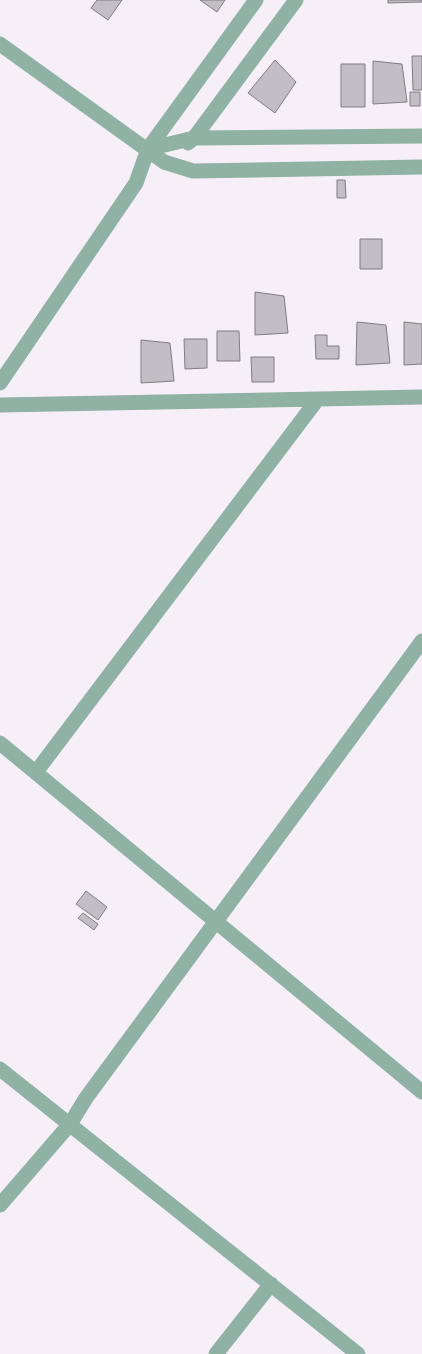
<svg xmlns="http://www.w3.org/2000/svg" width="422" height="1354" font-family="Overpass,sans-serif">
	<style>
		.building { fill: #c3bec5; stroke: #817c82 }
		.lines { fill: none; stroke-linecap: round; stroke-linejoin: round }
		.minor { stroke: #8fb2a5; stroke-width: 15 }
	</style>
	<rect width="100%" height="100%" fill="#f6eff7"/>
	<path class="building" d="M97 0H122L108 20 91 8Z
		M200 0H225L217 12Z
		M388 0H422V2L388 3Z
		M412 56H422V90H413Z
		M275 60 296 82 275 113 248 93Z
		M373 61 402 64 407 102 373 104Z
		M341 64H365V107H341Z
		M410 92H420V106H410Z
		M337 180H345L346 198H337Z
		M360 239H382V269H360Z
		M255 292 284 296 288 333 255 335Z
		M357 322 386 325 390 363 356 365Z
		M404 322 422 324V364L404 365Z
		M217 331H239L240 361H217Z
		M315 335H327V346H339V359H316Z
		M184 339H207V368L185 369Z
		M141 340 170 343 174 381 141 383Z
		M251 357H274V382H252Z
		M86 891 107 907 98 920 76 904Z
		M83 913 98 924 94 930 78 918Z"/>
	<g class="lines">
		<path class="minor" d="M0 44 164 162 193 171 422 167
			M188 143 194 138 296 0
			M148 149 194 138 422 136
			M0 383 136 183 148 149 256 0
			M0 405 422 397
			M0 743 422 1092
			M36 772 317 400
			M0 1069 358 1354
			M0 1205 70 1124 86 1098 422 641
			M216 1354 271 1284"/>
	</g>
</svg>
